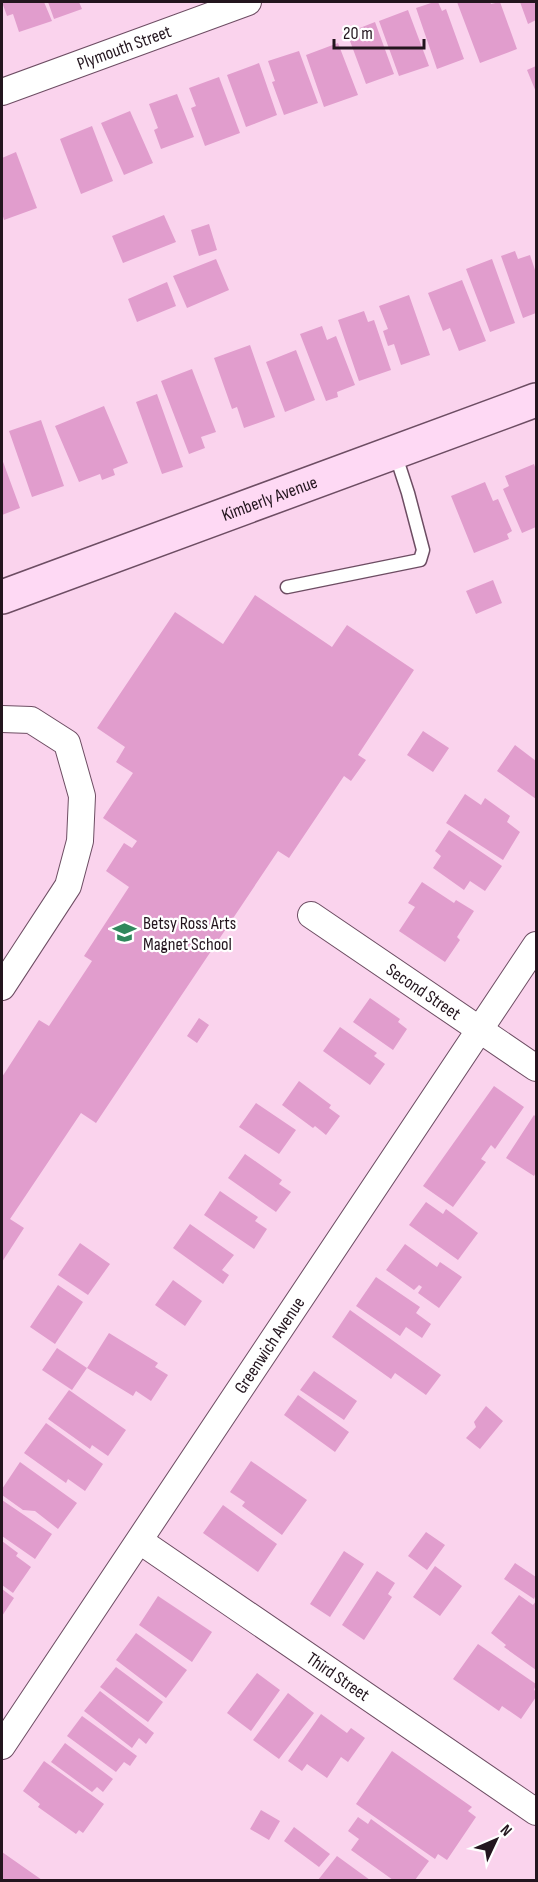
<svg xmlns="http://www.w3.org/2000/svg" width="538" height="1882" font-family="'Sofia Sans Condensed',sans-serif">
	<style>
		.building { fill: #e19dcd }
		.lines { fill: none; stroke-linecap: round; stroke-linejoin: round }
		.service-casing { stroke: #6d4d63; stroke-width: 15 }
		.minor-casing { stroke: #6d4d63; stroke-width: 28 }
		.secondary-casing { stroke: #6d4d63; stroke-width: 36 }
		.service { stroke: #fff; stroke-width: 12 }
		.minor { stroke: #fff; stroke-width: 26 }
		.secondary { stroke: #fed9f4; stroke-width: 33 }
		.labels { text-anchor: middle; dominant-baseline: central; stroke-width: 4.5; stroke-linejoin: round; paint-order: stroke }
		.street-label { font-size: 18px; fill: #23151e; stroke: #fff }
		.poi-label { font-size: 18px; fill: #23151e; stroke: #fff; text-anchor: start }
	</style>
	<rect width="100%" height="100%" fill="#fad3ed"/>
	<path class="building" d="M2 2H44L52 21 19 32 13 14 7 16Z
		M48 2H79L82 9 54 19Z
		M434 2H438L442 11 446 9 464 59 437 69 416 8Z
		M457 2H490L491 4 500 2 517 49 480 63Z
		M520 2H536V20L528 24Z
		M408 10 429 66 399 76 379 21Z
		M375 22 394 74 366 84 347 33Z
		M338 43 358 95 324 107 306 55Z
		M299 51 318 103 284 115 272 82 275 81 268 61Z
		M259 63 277 115 246 127 227 75Z
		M536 66V92L527 70Z
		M219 77 240 133 205 146 191 108 196 106 189 88Z
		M177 94 194 137 161 149 154 130 158 128 149 104Z
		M130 111 153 163 124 175 101 123Z
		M92 126 113 181 81 194 60 139Z
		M16 152 37 208 4 220 2 213V158Z
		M164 215 176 242 123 263 112 236Z
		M209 224 217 250 199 256 191 230Z
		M515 251 518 259 530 255 536 273V313L523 318 501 256Z
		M216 259 229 290 187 308 173 276Z
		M492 259 515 323 490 332 466 269Z
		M462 280 486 341 459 351 450 328 443 331 428 293Z
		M167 282 176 306 137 322 128 299Z
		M409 295 430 355 401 365 394 344 388 346 383 331 388 329 379 306Z
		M364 311 368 322 374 320 391 370 359 381 338 320Z
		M322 326 327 340 336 336 355 385 337 392 338 397 326 401 300 334Z
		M250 345 275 417 244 428 237 407 232 409 214 358Z
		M296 350 315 400 285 412 266 362Z
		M192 369 216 432 201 437 205 448 189 454 161 381Z
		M157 394 183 467 162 474 136 402Z
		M104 406 128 463 113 469 115 475 102 480 100 474 79 482 55 426Z
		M41 420 64 486 32 497 9 431Z
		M2 459 20 508 2 515Z
		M534 464 536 470V527L522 533 503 489 509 486 505 476Z
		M485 482 493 501 498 499 512 531 507 534 509 539 474 553 451 496Z
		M493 580 502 603 476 614 466 591Z
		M255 595 332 647 347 625 414 670 358 755 366 760 351 781 344 776 289 858 278 851 96 1123 81 1113 10 1219 24 1228 2 1262V1077L39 1020 49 1026 92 961 84 956 129 887 106 871 124 843 132 848 137 841 103 818 133 773 116 762 125 747 97 728 175 612 223 644Z
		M423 731 449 748 433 772 407 755Z
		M515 745 536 761V799L497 771Z
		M465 794 481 805 485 798 510 816 507 822 520 832 503 860 446 823Z
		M449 830 502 866 485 891 470 881 464 890 433 868 441 856 435 851Z
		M422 882 454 903 456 900 474 911 457 937 460 940 445 962 399 931 415 907 408 903Z
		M370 998 400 1019 398 1022 407 1029 393 1050 353 1022Z
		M199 1018 209 1025 197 1043 187 1036Z
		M340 1027 377 1053 374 1056 385 1064 370 1085 323 1051Z
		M299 1081 331 1105 329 1108 340 1116 326 1135 315 1126 313 1128 282 1105Z
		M494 1086 524 1107 495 1149 491 1145 481 1159 486 1162 453 1207 423 1186Z
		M256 1103 296 1130 279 1154 239 1127Z
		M534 1115 536 1117V1172L534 1176 506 1158Z
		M245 1154 282 1180 279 1184 291 1192 276 1212 228 1178Z
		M220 1191 258 1217 255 1221 267 1229 254 1249 204 1215Z
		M426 1202 443 1214 446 1209 478 1233 458 1260 409 1225Z
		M190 1224 234 1255 222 1270 229 1275 223 1284 173 1248Z
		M80 1243 110 1264 88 1295 58 1275Z
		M405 1244 437 1267 440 1262 462 1277 439 1308 418 1293 422 1287 419 1285 414 1290 386 1270Z
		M376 1277 420 1307 416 1313 431 1324 422 1338 406 1327 400 1336 356 1306Z
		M173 1280 202 1301 185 1326 155 1305Z
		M58 1285 83 1302 55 1344 30 1327Z
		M350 1310 441 1375 426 1395 395 1373 391 1379 332 1337Z
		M109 1333 158 1363 155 1367 168 1375 151 1401 136 1391 133 1396 87 1368Z
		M57 1348 87 1368 72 1390 42 1370Z
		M314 1371 357 1401 344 1420 300 1390Z
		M69 1390 126 1430 108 1456 92 1445 90 1449 48 1419Z
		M298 1395 349 1432 335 1452 284 1415Z
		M486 1406 503 1421 480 1449 466 1438 476 1427 474 1422Z
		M46 1423 103 1464 85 1491 68 1479 66 1483 24 1453Z
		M251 1461 307 1500 282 1535 242 1506 245 1502 230 1492Z
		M20 1462 77 1503 58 1529 35 1511 23 1510 2 1495V1489Z
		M2 1500 52 1534 35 1559 2 1536Z
		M223 1505 277 1544 258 1572 203 1533Z
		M426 1532 445 1545 427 1570 408 1556Z
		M2 1541 18 1553 16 1556 31 1567 13 1593 2 1585Z
		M344 1551 364 1564 330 1617 310 1604Z
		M515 1563 536 1577V1594L534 1599 504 1579Z
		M435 1566 462 1586 440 1616 413 1597Z
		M377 1571 395 1583 388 1594 392 1597 364 1640 342 1625Z
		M2 1589 14 1598 2 1616Z
		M519 1595 533 1605 536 1601V1670L504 1647 506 1645 491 1633Z
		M158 1596 212 1632 192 1662 139 1625Z
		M136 1633 187 1670 166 1698 116 1660Z
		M478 1644 536 1684 534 1690 536 1691V1697L521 1719 502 1706 499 1711 453 1679Z
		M116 1667 163 1702 148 1722 100 1687Z
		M257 1673 280 1690 251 1731 227 1713Z
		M100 1691 154 1733 146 1744 139 1738 132 1748 84 1711Z
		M288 1693 314 1713 279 1759 253 1740Z
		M321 1714 347 1733 351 1728 365 1738 348 1762 341 1757 327 1778 307 1764 302 1771 288 1761Z
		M82 1716 137 1756 130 1766 124 1762 116 1772 67 1736Z
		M65 1743 113 1779 103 1792 97 1787 92 1792 51 1762Z
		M392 1751 472 1807 468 1811 476 1817 447 1860 438 1854 435 1859 356 1804Z
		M44 1761 104 1804 83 1833 79 1830 76 1834 38 1807 40 1804 23 1791Z
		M261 1810 280 1821 269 1840 250 1829Z
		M358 1817 368 1824 371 1819 429 1861 415 1880H393L351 1850 359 1839 348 1831Z
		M294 1827 330 1854 319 1867 284 1841Z
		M2 1852 42 1880H2Z
		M337 1856 370 1880H318Z"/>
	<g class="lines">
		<defs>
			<path id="service" d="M287 587 420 560 423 550 408 493 395 453"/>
			<g id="minor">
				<path id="s1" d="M2 92 248 2"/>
				<path d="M2 719 31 720 67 743 82 796 80 841 68 886 2 987"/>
				<path id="s2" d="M311 915 536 1068"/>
				<path id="s3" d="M140 1541 536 1812"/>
				<path id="s4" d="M2 1746 536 945"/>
			</g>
			<g id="secondary">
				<path id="s5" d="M2 597 536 400"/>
			</g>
		</defs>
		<use href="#service" class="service-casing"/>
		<use href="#minor" class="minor-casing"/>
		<use href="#secondary" class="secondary-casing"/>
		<use href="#service" class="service"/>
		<use href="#minor" class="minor"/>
		<use href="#secondary" class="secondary"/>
	</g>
	<defs>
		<symbol id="school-bare" viewBox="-9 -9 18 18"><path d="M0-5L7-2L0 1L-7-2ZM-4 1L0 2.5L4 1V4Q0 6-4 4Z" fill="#30885c" stroke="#fff" stroke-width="2.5" paint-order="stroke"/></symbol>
	</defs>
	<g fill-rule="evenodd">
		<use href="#school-bare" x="108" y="916" width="33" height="33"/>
	</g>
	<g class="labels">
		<g class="street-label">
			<text stroke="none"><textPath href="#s1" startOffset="130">Plymouth Street</textPath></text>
			<text stroke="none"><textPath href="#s5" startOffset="285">Kimberly Avenue</textPath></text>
			<text stroke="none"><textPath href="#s2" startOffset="136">Second Street</textPath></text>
			<text stroke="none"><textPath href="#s4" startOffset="482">Greenwich Avenue</textPath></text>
			<text stroke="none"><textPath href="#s3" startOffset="240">Third Street</textPath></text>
		</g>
		<g class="poi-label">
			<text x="143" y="923">Betsy Ross Arts<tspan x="143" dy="21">Magnet School</tspan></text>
		</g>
	</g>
	<rect width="538" height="1882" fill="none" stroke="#23151e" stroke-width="6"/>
	<g transform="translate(496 1840) rotate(46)" stroke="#ffffff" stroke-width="4.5" paint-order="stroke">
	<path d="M0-4.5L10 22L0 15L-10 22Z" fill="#23151e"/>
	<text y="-9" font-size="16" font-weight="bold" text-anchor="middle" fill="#23151e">N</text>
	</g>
	<path d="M334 39v9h90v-9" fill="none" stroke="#23151e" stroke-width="3"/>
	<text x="343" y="39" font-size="18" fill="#23151e" stroke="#ffffff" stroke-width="4.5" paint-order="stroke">20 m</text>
</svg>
